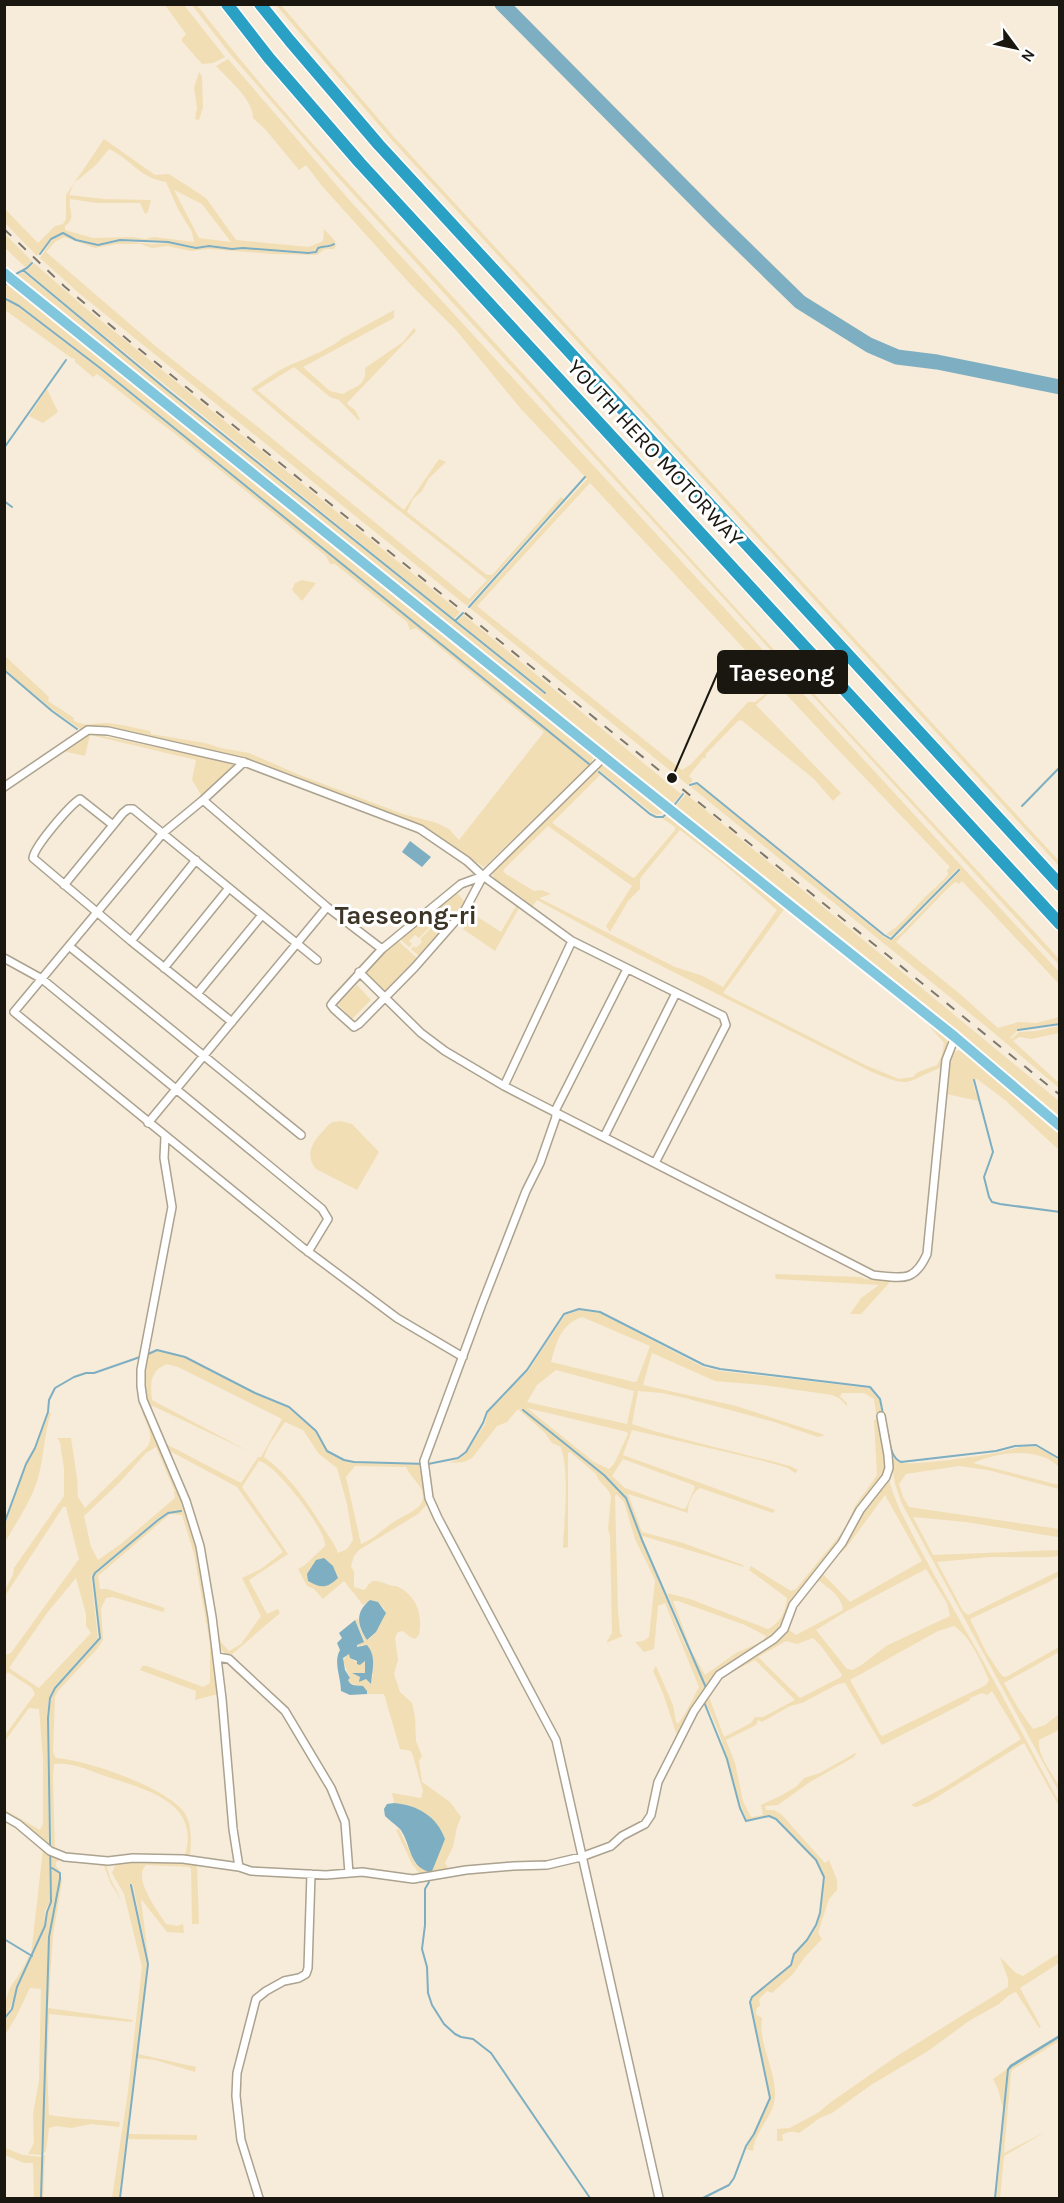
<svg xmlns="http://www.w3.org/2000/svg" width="1064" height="2203" font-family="Karla,sans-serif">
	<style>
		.green { fill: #f2deb5; fill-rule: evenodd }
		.water { fill: #7daec1 }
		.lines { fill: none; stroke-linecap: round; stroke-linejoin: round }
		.stream { stroke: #7daec1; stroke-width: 2 }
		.river { stroke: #7daec1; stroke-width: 15 }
		.minor-casing { stroke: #aba28f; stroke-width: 10 }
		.primary-casing { stroke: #fff; stroke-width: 14 }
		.motorway-casing { stroke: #fff; stroke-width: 15 }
		.minor { stroke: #fff; stroke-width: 7 }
		.primary { stroke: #80c6dc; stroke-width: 10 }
		.motorway { stroke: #2ba0c5; stroke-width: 12 }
		.rail { stroke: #7e776b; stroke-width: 2; stroke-dasharray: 10 10; stroke-linecap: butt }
		.labels { text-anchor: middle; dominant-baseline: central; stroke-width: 6; stroke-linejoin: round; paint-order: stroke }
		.street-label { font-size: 22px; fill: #1a1710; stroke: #fff }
		.quarter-label { font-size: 26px; font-weight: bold; fill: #3d3526; stroke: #fff }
		.leader { fill: none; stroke: #1a1710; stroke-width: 2 }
		.callout-dot { fill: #1a1710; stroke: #fff; stroke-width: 2 }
		.callout { fill: #1a1710; stroke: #1a1710; stroke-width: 2 }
		.callout-label { font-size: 24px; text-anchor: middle; font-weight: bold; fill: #fff }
	</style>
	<rect width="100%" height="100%" fill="#f6ecd9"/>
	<path class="green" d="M165 5H184L225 57 213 63 202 64 181 40 186 34Z
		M192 5H197C285 120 387 224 485 332 669 535 853 738 1040 938L1059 959V965L332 171 230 54Z
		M276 5H281L394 137 1059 861V866L391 139Z
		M228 59 351 202 1059 972V984L962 881 959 884 955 882 947 889 896 942 960 994 998 1028 1019 1022 1036 1023 1059 1017V1023L1018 1030 1010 1038 1011 1039 1019 1032 1036 1031 1059 1026V1033L1031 1039 1019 1037 1013 1041 1059 1083V1088L988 1028 691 787 697 784 884 937 891 940 900 934 960 871 957 869 898 931 891 936 886 934C902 925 911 911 924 898 932 890 940 884 948 875L947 870 950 867 825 736 590 483 477 606 682 770 691 764 748 702H755L770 690 771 691 756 705 841 793 833 801 814 779 741 720 738 721 706 754V758H703L689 776 693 780 688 785 470 608 587 479 521 409 456 330 412 286 322 186 306 165 299 170 265 129 253 118C253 99 228 79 216 66Z
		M199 72 202 76 203 107 199 120 195 119 197 108 194 88Z
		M104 139 155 175 169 174 206 198 236 240 309 247 323 241 324 229 336 242 331 245 317 247 315 251 308 252 232 249 209 245 197 247 168 241 152 242 141 240 120 239 98 244 76 239 63 232 51 238 37 256 5 223V209L38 243 55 226 63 224 66 219V195ZM109 149C131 159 139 178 166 182L178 209 192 232 194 242 154 237 145 239 132 237 93 238 65 230V226C77 218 68 210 70 199L97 203H140L145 214 148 212 151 200 104 199 69 195 74 183 96 165ZM174 190 202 204 231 242 199 238Z
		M4 233 32 261 26 268 5 248Z
		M63 234 75 241 98 246 120 241 152 244 168 243 196 249 209 247 232 250 243 249 308 254 316 253 318 248 331 247 337 243 334 249H325L317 255 272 254 209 249 191 251 167 246 152 248 140 244H117L95 248 64 237 55 242 46 252 159 349 258 427 469 599 487 580C408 516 326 457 251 389 265 380 279 369 295 363 305 359 335 346 341 339L394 310V318L303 367 330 391 343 394C356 386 367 385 365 368L403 342 414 328 416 331 348 402 347 404 355 410 360 420H358L339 400 330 397 294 367 257 390 404 510 439 459 446 462 429 478 422 491 413 499 407 512 487 575H492L561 497 564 499 467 606 80 294 40 258 52 240Z
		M34 263 83 306 460 612 454 619 79 315 26 271Z
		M23 272 201 418 545 695 546 693 457 621 464 615 681 794 672 805 15 276Z
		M8 283 594 754 591 764 484 867 424 828 238 757 94 726 80 729 53 710 5 670 4 655 49 697 48 701 74 718 73 720C83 727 94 723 106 723 121 724 136 728 150 731L151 734 205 743 221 748 249 753 302 776 403 814 437 823 449 829 459 840 544 732 416 628 410 630 407 622 335 564H330L326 556 173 432C147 414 123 393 97 374L93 377 75 362V359L70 357 5 310V300L18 307 99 369 588 763 100 368 5 296V287Z
		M47 389 58 412 43 423 29 416Z
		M302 580 316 583 302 601 292 590 295 583Z
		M89 733 232 763 234 767 231 773 202 796 192 780 196 760 90 735 85 756 62 751Z
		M605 765 666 812 657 815 651 812 600 771 598 772 600 775 552 823 633 878 635 877 675 830V827L663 819 669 814 785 908 723 993 865 1065 899 1079 913 1077 918 1072 937 1065 942 1055 944 1043 926 1022 947 1040 948 1045 940 1068C904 1082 913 1089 872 1072L614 942 537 900 531 908 524 901V899L494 878 492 872 597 768ZM548 826 632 886 606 926 610 932 628 901 640 889V880L642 876 680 830 724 864 777 910 723 987 703 976 675 967 539 898 551 894 542 890 534 891 506 874 503 871 505 868Z
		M686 794 1059 1101V1120L675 807Z
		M457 893 465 902 450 920 439 907Z
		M516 906 519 908 495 951 463 929 473 914 501 932Z
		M436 909 441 915 419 938 415 935 409 941 412 944 409 947 399 938Z
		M443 916 448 922 419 956 411 949 414 946 416 948 422 942 420 939Z
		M397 940 417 958 386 993 364 971Z
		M357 985 371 1000 352 1019 338 1004Z
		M961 1050 1059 1133V1150L1005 1100 977 1079 973 1080 974 1088 979 1101 946 1094 948 1064 953 1052Z
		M341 1121 352 1124 379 1152 357 1190 316 1169C304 1155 313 1141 324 1130 325 1129 330 1123 331 1123 334 1121 338 1122 341 1121Z
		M775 1274 861 1277 865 1279 891 1281 861 1314H850L861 1298 879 1285 776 1279Z
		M580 1310 600 1313 703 1367 720 1371 869 1388 879 1400 882 1414 878 1415 876 1413 874 1399 864 1393H842L840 1396 847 1403V1406L839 1398 832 1395 763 1385 715 1381 652 1353 643 1385 736 1406 825 1435 818 1437 774 1422 685 1398 662 1393 638 1391 632 1424C684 1441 738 1452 790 1466L798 1470 795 1473 788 1468 760 1460 632 1430 623 1455 775 1510 773 1513 700 1488C693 1491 687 1505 688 1513L628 1494 642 1532 683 1543 743 1565 744 1567 643 1536V1540L627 1498 619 1489 604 1474 522 1409 603 1475 625 1498 683 1640 705 1685 706 1691 678 1739 663 1693 653 1671 656 1666 673 1705 676 1722 678 1724 686 1712 699 1687 665 1603 658 1606 654 1649 644 1652 635 1642 643 1641 649 1637 655 1580 635 1539 624 1502 616 1494 615 1497 618 1611 620 1633 623 1636 606 1643 612 1633 610 1536 608 1529 611 1497C610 1488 598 1483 596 1474L570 1452 568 1453V1547L563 1548C564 1516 570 1478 561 1447L552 1443 545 1433 518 1409 507 1422 497 1426 472 1458 464 1462 449 1463 459 1459 467 1452 485 1424 488 1412 528 1371 565 1315ZM582 1317 650 1346 637 1381 634 1382 551 1362C556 1343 561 1324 582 1317ZM556 1370 634 1391 627 1424 527 1402 537 1385ZM527 1408 627 1432 628 1434 614 1464 609 1469 594 1462ZM623 1459 693 1485 695 1487 686 1508 683 1509 625 1488 612 1476Z
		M157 1350 185 1358 255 1394 288 1408 315 1431 327 1452 344 1460 354 1463 421 1464 429 1502 418 1514 359 1550 354 1556 351 1566 354 1572V1587L364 1590C367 1588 368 1584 371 1582 378 1578 389 1587 396 1586 417 1595 423 1615 419 1635L415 1639 410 1637 403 1631 398 1632 395 1638 398 1660 394 1674 400 1692 412 1703 415 1717 416 1741 422 1756 419 1761 422 1782 450 1802 461 1817 457 1827 453 1847 445 1863 450 1871 421 1876 412 1864 396 1830 399 1829 415 1863 433 1869 445 1838C437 1816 416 1805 394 1803L392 1793 421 1798 423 1791 413 1756 411 1751 400 1749 384 1694H367V1691L349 1682 347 1680 350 1678 343 1661 347 1654H350L352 1659 360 1665 365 1661V1673L356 1675 366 1679 370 1684 373 1675 363 1645 357 1647V1645L364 1641 355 1620 358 1618 361 1631 367 1640C374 1636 376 1631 380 1625 389 1609 386 1607 370 1600L363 1605 344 1581 323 1599 314 1589 307 1586 298 1569 305 1565 325 1546C328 1532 275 1463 259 1461L242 1487 288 1554 249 1580 267 1614 278 1609 280 1613 230 1656C217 1652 217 1634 215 1622L221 1642 229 1651 241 1644 261 1616 242 1578 261 1569 283 1552 237 1487 168 1450 166 1444 241 1483 258 1457H261L282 1419 178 1367 167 1364C150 1370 150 1384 152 1400L248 1451 153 1406 149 1407C142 1390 143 1374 146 1356ZM285 1422 303 1430 319 1454 337 1468 347 1504 353 1540 347 1549 338 1553 334 1544C313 1513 295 1479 264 1457L269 1445ZM355 1466 406 1467C410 1477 422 1484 423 1496 423 1500 421 1505 417 1508 410 1514 400 1517 392 1523 382 1530 374 1539 361 1544L346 1477Z
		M144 1411 179 1496 198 1550 215 1657 218 1694 195 1700 196 1691 140 1670 142 1666H147L203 1687 210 1683V1644L194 1554 182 1515 170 1514 98 1576 100 1589H107L165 1608 163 1612 113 1597 106 1598 101 1609 103 1640 97 1649 58 1691 55 1697 53 1752 56 1758C87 1760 165 1787 184 1812 193 1825 191 1843 190 1858H184C203 1803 147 1790 108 1777 91 1771 72 1762 54 1764L53 1776 55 1851 51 1849 49 1718 51 1698 56 1688 100 1639 93 1577 158 1520 168 1514 181 1511 168 1512 157 1519 91 1576 98 1638 54 1687 49 1697 47 1718 49 1848 5 1814V1810L40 1830 43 1824V1759L39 1709 29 1708 5 1741V1735L35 1694 32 1688 8 1672 5 1676V1655L11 1653 79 1559 66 1507H63L5 1596C4 1585 14 1579 14 1568L64 1496V1469L60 1442 57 1438H71L77 1478 78 1497 85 1508 148 1446C154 1435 146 1423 142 1412ZM156 1447 174 1490 175 1498 122 1543 98 1560 91 1547 84 1516 120 1482 146 1453ZM76 1578 86 1614V1626L91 1633 39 1688 9 1668 47 1613Z
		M49 1412 51 1413C44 1434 44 1457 38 1478 31 1502 17 1521 5 1542V1525L26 1464 36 1448Z
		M880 1418 886 1463 885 1473 781 1629 766 1642 717 1672 707 1689 667 1593 690 1599 768 1629C780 1623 786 1611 787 1598L749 1570 751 1566 791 1591 796 1589 844 1530 855 1506 877 1475 874 1420ZM673 1601H678L745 1625 766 1636 763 1641 736 1653 705 1675 692 1652Z
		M886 1432C888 1440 890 1457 898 1462 907 1467 980 1456 995 1453 1008 1451 1022 1444 1036 1447 1044 1449 1053 1456 1059 1461V1467C1038 1446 998 1452 973 1463L1059 1485V1489L988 1470 959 1466 906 1474 899 1484 903 1497 909 1507 1059 1529V1537H1057L966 1522 913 1517 933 1555 1059 1550V1556L1051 1557H990L937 1562 963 1611 968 1615 1059 1571V1576L1049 1582 970 1619 986 1652 1002 1676 1006 1677 1059 1647V1652L1004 1683 1018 1708 1033 1729 1045 1725 1059 1714V1730L1039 1740C1037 1755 1052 1773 1059 1786V1792L902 1504 895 1484Z
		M888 1476 890 1479C887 1499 969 1634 983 1661 1009 1708 1034 1755 1059 1802V1806L1024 1743 929 1802 916 1807 911 1805 945 1787 1021 1739 992 1691 987 1695 982 1693 970 1698V1700L882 1745 845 1683 838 1684 802 1703 790 1706 762 1722 758 1720 756 1725 726 1740 735 1763 743 1801 751 1817 763 1815 761 1805 782 1795 797 1786 804 1778 820 1773 857 1752 854 1757 810 1782 778 1805 765 1806 766 1810H774L781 1814 825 1863 829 1860 837 1880V1890L829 1899 818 1933 822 1939 805 1957 793 1974 772 1993 767 1991 759 1999 760 2006 757 2008 756 2014 762 2018C758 2045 776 2069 775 2096 774 2117 755 2130 753 2151L746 2149 770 2098 750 2002 752 1998 791 1965 795 1954 808 1940 817 1926 820 1913 825 1877 816 1859 776 1818 769 1816 747 1820C729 1783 727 1739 705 1703L708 1693 720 1676 778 1640 793 1609ZM885 1495 922 1561 850 1602 823 1574 834 1559 846 1548ZM926 1569 947 1603 950 1616 886 1646 863 1664 853 1670 847 1669 816 1630 845 1612ZM817 1581H819C829 1588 842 1597 843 1610L796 1635 788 1629 800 1600ZM954 1626C971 1637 981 1662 989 1680L986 1685 882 1736 880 1734 850 1680 938 1631ZM813 1638 821 1646 842 1675 841 1677 800 1698 758 1657 786 1641 797 1644ZM755 1660 795 1700 763 1717H755L751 1723 724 1737 709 1697 721 1678Z
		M43 1849 49 1853 50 1902 45 1911 44 1926 31 1955Z
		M51 1854 58 1858 106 1864 110 1878 122 1901 111 1884 104 1866 61 1860 56 1862V1866L60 1871 62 1881 53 1935 48 2008 133 2020 132 2022 49 2014 47 2066 49 2115C73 2119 96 2119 120 2122L119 2127 91 2124 71 2128 57 2126 49 2128 46 2151 42 2154 43 2121 41 2155 28 2154 34 2143 33 2115 39 2080 41 1989 30 1988 16 2017 5 2035V2020L12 2010 18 1987 46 1926 47 1912 52 1896 51 1868 60 1874 52 1867Z
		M134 1860 197 1863 199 1924H192L191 1869 189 1867 146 1865C132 1878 158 1911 166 1924L177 1926 183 1924 184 1933 167 1932 141 1899 149 1964 133 1885 131 1883 147 1964 146 1980 119 2198H112L128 2091 142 1967 124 1894 112 1873 116 1863Z
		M1059 1953V1963L1020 1988 1041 2027 1039 2028 1016 1992 1009 1995 999 2004 969 2021 928 2051 871 2085 832 2113 820 2118 799 2133C792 2131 788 2131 782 2135L783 2141H777V2129L790 2128 819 2112 831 2102 897 2056 1008 1987V1979L1000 1957 1016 1973 1023 1976Z
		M29 1955C30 1961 26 1966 23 1972 15 1987 14 2004 5 2017 4 1982 19 1983 29 1955Z
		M1059 2038V2041L1012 2070 1011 2073 1004 2153 1047 2131 1004 2156 1000 2198H996L1009 2070 1012 2067Z
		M138 2054 196 2067 195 2072 155 2060 137 2058Z
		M1007 2069 1004 2112 998 2089 993 2079Z
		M128 2134 197 2135V2140L127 2139Z
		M5 2148 23 2155 42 2157 45 2155 43 2198H34L33 2163H24L5 2155Z"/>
	<path class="water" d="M410 841 431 857 422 867 402 852Z
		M324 1558 333 1566 338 1578C327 1588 322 1589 308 1581L307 1574 316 1560Z
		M370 1600 378 1602 386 1613 376 1632 367 1640C357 1625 355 1612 370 1600Z
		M355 1620 364 1642 357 1645V1647L367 1645C377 1657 372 1670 371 1684L366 1679 359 1682 360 1677 352 1673H365V1661L360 1665 357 1664V1661L350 1658 349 1654 343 1658 345 1670 350 1678 348 1680C351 1687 357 1685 363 1686L367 1691V1694L350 1695 341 1691C341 1677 333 1662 340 1650L337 1643 342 1638 339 1633Z
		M394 1803C417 1805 437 1816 445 1839L433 1869 431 1872C409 1869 411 1843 400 1829 395 1824 389 1820 385 1816L384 1809 387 1804Z
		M1059 2035V2038L1012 2067 1009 2070 996 2198H994L1007 2069 1010 2065Z"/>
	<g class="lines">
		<path class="stream" d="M40 254 51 239 63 233 76 240 98 245 120 240 168 242 196 248 209 246 232 249 243 248 308 253 316 252 318 248C324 245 329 248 334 244
			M23 270 166 389 545 693
			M16 274 27 268 32 263
			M4 286 7 283
			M4 298 19 306 100 368 589 764
			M4 448 66 360
			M4 501 12 507
			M469 607 585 477
			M455 621 463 613
			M4 670 52 711 77 729
			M599 772 650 814 656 817H663L668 812
			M690 785 697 783 884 935 891 939 959 870
			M1022 806 1060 767
			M672 808 683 794
			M1018 1030 1060 1024
			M974 1080 993 1152 984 1177 989 1197 992 1202 1000 1204 1060 1212
			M146 1355 157 1350 185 1357 255 1393 289 1407 316 1431 327 1451 344 1460 354 1462 428 1464 458 1458 466 1452 483 1423 487 1412 527 1370 564 1314 579 1309 600 1312 704 1365 720 1369 870 1387 880 1399 883 1414
			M523 1410 604 1475 626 1498 642 1540 707 1690
			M888 1434C890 1444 891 1458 901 1462L996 1451 1015 1446 1036 1445 1060 1459
			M4 1524 26 1464 35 1448 48 1412 49 1400 55 1388 74 1377 86 1373H94L140 1357
			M429 1882 425 1889V1925L422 1949 427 1967 428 1993 432 2005 444 2024 455 2034 461 2037 473 2039 491 2053 590 2198
			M4 1939 32 1956
			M4 2019 12 2009 17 1987 45 1926 47 1912 51 1902 48 1718 50 1698 55 1688 100 1638 93 1577 95 1573 158 1520 168 1513 181 1511
			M41 2198 49 1937 60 1879V1873L52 1868
			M120 2198 148 1964 131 1885
			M703 2198 729 2185 734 2178 746 2146 754 2134 770 2098 750 2002 752 1997 791 1965 794 1954 807 1940 816 1925 820 1913 824 1877 816 1860 776 1819 769 1816 746 1821 740 1808 727 1759 704 1702"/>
		<path class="river" d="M502 4 716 220 800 302 869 345 897 357 937 362 1060 387"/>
		<defs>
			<path id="minor" d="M244 762 203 800 327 907 382 949
				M4 787 88 730 108 731 244 762 420 829 467 861 483 876 572 941 723 1016 726 1025 655 1163
				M203 800 163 833 14 1012 302 1247 397 1318 463 1357
				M113 825 80 799C69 806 34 847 33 858L131 941 232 1022
				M483 876 465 910 415 967 359 1024 354 1027 334 1009 331 1005 334 1001 382 949 461 884 483 876 604 757
				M64 885 123 813 128 809H133L317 960
				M131 941 196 860
				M69 946 301 1135
				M4 958 42 979 322 1209 328 1219 308 1252
				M164 968 229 888
				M627 969 555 1111 556 1117 540 1163 526 1191 482 1304 424 1461 429 1498 438 1518 556 1740 659 2198
				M359 972 421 1033 445 1051 504 1086 873 1275C902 1278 914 1283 927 1254L946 1060 955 1037
				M197 994 262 915
				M504 1086 572 941
				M148 1123 327 907
				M165 1137 164 1158 172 1207 141 1370V1386L143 1400 186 1501 200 1546 212 1617 222 1699 233 1829 239 1867 251 1871 326 1875 362 1872 413 1879 466 1870 513 1866 547 1865 581 1857 611 1846 622 1836 645 1824 651 1815 658 1782 694 1711 719 1675 774 1639 784 1629 793 1605 842 1543 860 1510 886 1477 889 1468 888 1455 881 1416
				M604 1137 676 993
				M217 1657 229 1659 285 1711 331 1788 345 1822 349 1873
				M4 1816 18 1824 50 1851 65 1857 108 1861 133 1858 183 1859 239 1867
				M259 2198 241 2140 236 2096 237 2073 256 1999 266 1991 284 1981 299 1978 306 1974 308 1968 311 1874"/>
			<path id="primary" d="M4 273 604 757 955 1037 1060 1126"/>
			<path id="motorway" d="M227 4 269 58 360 163 1060 924
				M260 4 290 41 379 145 1060 885"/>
		</defs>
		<use href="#minor" class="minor-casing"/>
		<use href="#primary" class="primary-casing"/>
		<use href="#motorway" class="motorway-casing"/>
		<use href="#minor" class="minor"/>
		<use href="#primary" class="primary"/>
		<use href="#motorway" class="motorway"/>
		<path class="rail" d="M4 229 64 286 128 340 1060 1095"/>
	</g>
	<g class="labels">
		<g class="street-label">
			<text transform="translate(655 453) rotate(47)">YOUTH HERO MOTORWAY</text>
		</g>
		<g class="quarter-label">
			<text x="406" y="915">Taeseong-ri</text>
		</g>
	</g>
	<path class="leader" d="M672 778L718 672"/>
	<circle class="callout-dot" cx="672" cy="778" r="6"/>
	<rect class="callout" x="718" y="651" width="129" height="42" rx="6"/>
	<g class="callout-label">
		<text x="782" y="681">Taeseong</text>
	</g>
	<rect width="1064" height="2203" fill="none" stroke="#1a1710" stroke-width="12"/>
	<g transform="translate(1016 48) rotate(123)" stroke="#ffffff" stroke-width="4.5" paint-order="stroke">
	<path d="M0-4.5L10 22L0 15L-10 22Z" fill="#1a1710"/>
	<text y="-9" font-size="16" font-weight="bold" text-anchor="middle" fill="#1a1710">N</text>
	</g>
</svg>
